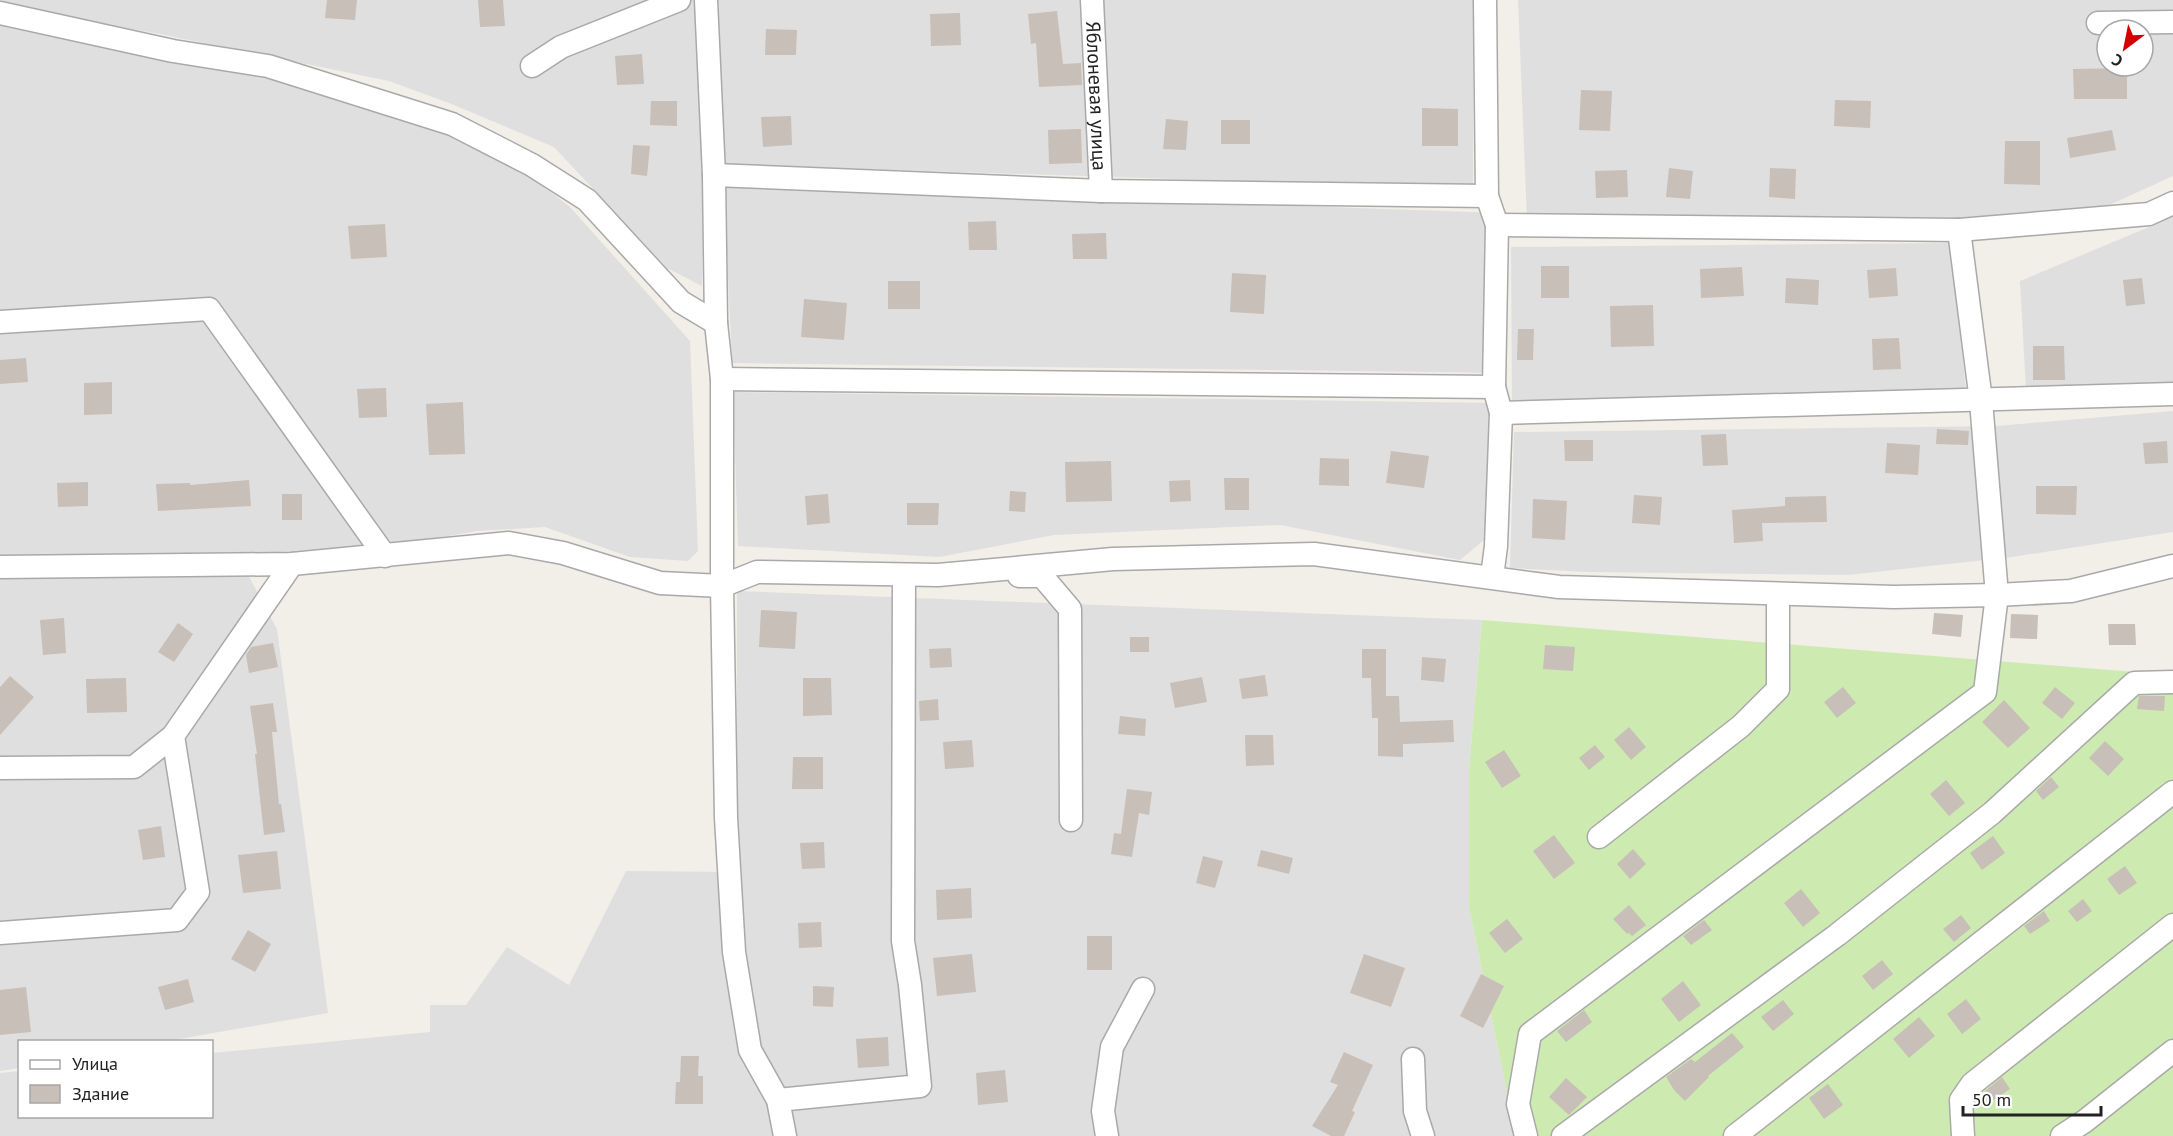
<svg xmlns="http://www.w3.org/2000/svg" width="2173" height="1136" font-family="'PT Sans',sans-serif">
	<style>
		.residential { fill: #e0dfdf; fill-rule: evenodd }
		.grass { fill: #cdebb0 }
		.building { fill: #c7bfb8 }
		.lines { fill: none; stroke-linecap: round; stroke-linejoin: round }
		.minor-casing { stroke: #a9a9a9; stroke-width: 25 }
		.minor { stroke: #fff; stroke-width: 22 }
		.labels { text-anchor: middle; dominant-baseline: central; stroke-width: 4.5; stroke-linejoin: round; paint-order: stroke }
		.street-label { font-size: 20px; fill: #222; stroke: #fff }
	</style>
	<rect width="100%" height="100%" fill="#f2efe9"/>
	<path class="residential" d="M0 0H696L703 210 702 286 667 268 554 147 449 103 389 81 155 33 0 6Z
		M715 0H1473V189L719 164Z
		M1518 0H2173V176L2083 217 1527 221ZM2107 30H2143V66H2107Z
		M0 22 260 69 444 126 519 168 570 207 690 341 698 551 688 561 630 557 545 527 477 531 407 543 265 553 0 561Z
		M724 186 1500 213 1501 373 732 363Z
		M2173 217V384L2027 408 2020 281Z
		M1952 243 1966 392 1512 405 1511 247Z
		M733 392 1497 403 1495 531 1460 560 1280 525 1054 535 939 557 738 546Z
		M2173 411V532L2012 557 1848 575 1589 572 1510 568 1514 432 1997 426Z
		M247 573 277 629 328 1013 168 1041 20 1042 19 1068 0 1071V577Z
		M737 591 1482 620 1469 769V907L1516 1136H0V1073L19 1071 20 1116H212V1053L430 1032V1005H466L507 947 569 985 626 871 737 872Z"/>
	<path class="grass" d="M1482 620 2173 675V1136H1516L1469 907V769Z"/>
	<path class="building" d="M327 0H357L355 20 325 18Z
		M478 0H503L505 26 480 27Z
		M1057 11 1063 64 1081 63 1082 85 1039 87 1036 43 1031 44 1028 14Z
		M960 13 961 45 931 46 930 14Z
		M766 29 797 30 796 55H765Z
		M642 54 644 84 617 85 615 56Z
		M2127 68V99H2074L2073 69Z
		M1581 90 1612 91 1610 131 1579 130Z
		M1835 100 1871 101 1870 128 1834 126Z
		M651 101H677V126L650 125Z
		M1422 108 1458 109V146H1422Z
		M791 116 792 145 763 147 761 117Z
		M1166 119 1188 121 1186 150 1163 149Z
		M1221 120H1250V144H1221Z
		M1081 129 1082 163 1049 164 1048 130Z
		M2112 130 2116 150 2070 158 2067 138Z
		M2005 141H2040V185L2004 184Z
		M633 145 650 146 647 176 631 174Z
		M1669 168 1693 171 1690 199 1666 197Z
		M1770 168 1796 169 1795 199 1769 197Z
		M1627 170 1628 197 1596 198 1595 171Z
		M996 221 997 250H969L968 222Z
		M385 224 387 257 351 259 348 226Z
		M1106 233 1107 259H1073L1072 234Z
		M1541 266H1569V298H1541Z
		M1742 267 1744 296 1701 298 1700 269Z
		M1896 268 1898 296 1869 298 1867 270Z
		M1232 273 1266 275 1264 314 1230 312Z
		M1786 278 1819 280 1818 305 1785 303Z
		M2142 278 2145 304 2126 306 2123 280Z
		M888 281H920V309H888Z
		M804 299 847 303 844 340 801 337Z
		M1653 305 1654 346 1611 347 1610 306Z
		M1518 329H1534L1533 360H1517Z
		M1899 338 1901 369 1873 370 1872 339Z
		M2033 346H2064L2065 380H2033Z
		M26 358 28 382 0 384V360Z
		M112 382V414L84 415V383Z
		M386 388 387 417 359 418 357 389Z
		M463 402 465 454 429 455 426 404Z
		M1937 429 1969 431 1968 445 1936 444Z
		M1726 434 1728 465 1703 466 1701 435Z
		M1564 440H1593V461H1565Z
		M2167 441 2168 463 2145 464 2143 443Z
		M1887 443 1920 445 1918 475 1885 473Z
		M1391 451 1429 456 1424 488 1386 483Z
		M1320 458 1349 459V486L1319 485Z
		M1111 461 1112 501 1066 502 1065 462Z
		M1224 478H1249V510H1225Z
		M249 480 251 506 158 511 156 484 190 483V485Z
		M1190 480 1191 501 1170 502 1169 481Z
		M88 482V506L58 507 57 483Z
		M2036 486H2077L2076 515 2036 514Z
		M1010 491 1026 492 1025 512 1009 511Z
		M282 494H302V520H282Z
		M828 494 830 523 807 525 805 496Z
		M1634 495 1662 497 1660 525 1632 523Z
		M1826 496 1827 522 1762 523 1763 541 1734 543 1732 510 1785 506V497Z
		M1533 499 1567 501 1565 540 1532 538Z
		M907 503H939L938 525H907Z
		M761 610 797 612 795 649 759 647Z
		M1934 613 1963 615 1961 637 1932 634Z
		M2011 614 2038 615 2037 639 2010 638Z
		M64 618 66 653 43 655 40 620Z
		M178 623 193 634 174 662 158 652Z
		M2108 624H2135L2136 645H2109Z
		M1130 637H1149V652H1130Z
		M273 643 278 667 249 673 246 655 251 647Z
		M1545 645 1575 647 1573 671 1543 669Z
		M951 648 952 667 930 668 929 649Z
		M1362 649H1386V696H1399L1400 722 1453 720 1454 742 1403 744V757L1378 756V718H1372L1371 678H1362Z
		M1422 657 1446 659 1444 682 1421 680Z
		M1265 675 1268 696 1242 699 1239 679Z
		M10 676 34 697 0 735V687Z
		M1202 677 1207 702 1175 708 1170 683Z
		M126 678 127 712 87 713 86 679Z
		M803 678H831L832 715 803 716Z
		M1843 687 1856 703 1837 718 1824 702Z
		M2055 687 2075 703 2062 719 2042 703Z
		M2139 696H2165L2164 711 2137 709Z
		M938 699 939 720 920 721 919 701Z
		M2004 700 2030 728 2008 748 1982 722Z
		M273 703 277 732H272L279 804H281L285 832 264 835 255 754H257L250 706Z
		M1120 716 1146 719 1145 736 1118 734Z
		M1629 727 1646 747 1631 760 1614 740Z
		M1245 735H1273L1274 765 1246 766Z
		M972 740 974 767 945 769 943 742Z
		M2105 741 2124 759 2108 776 2089 758Z
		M1595 745 1605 757 1589 770 1579 758Z
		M1504 750 1521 776 1502 788 1485 762Z
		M793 757H823V789H792Z
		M2051 777 2059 787 2043 800 2036 791Z
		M1946 780 1965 803 1949 816 1930 794Z
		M1127 789 1152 792 1149 815 1139 813 1132 857 1111 854 1114 833 1121 834Z
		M161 826 165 857 143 860 138 830Z
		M1554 835 1575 863 1554 879 1533 851Z
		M1993 836 2005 853 1982 870 1970 853Z
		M824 842 825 868 802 869 800 843Z
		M1633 849 1646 864 1630 879 1617 864Z
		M1261 850 1293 858 1289 874 1257 866Z
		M277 851 281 889 243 893 238 855Z
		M1203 856 1223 861 1215 888 1196 883Z
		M2125 866 2137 883 2119 895 2107 879Z
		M971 888 972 918 937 920 936 890Z
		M1801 889 1820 913 1803 927 1784 903Z
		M2083 899 2092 911 2077 922 2068 911Z
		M1629 905 1646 925 1632 936 1629 933 1627 934 1613 919Z
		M2044 911 2050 921 2030 934 2024 926Z
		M1961 915 1971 928 1954 942 1943 929Z
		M1507 919 1523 939 1505 953 1489 933Z
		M1704 920 1712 930 1691 945 1683 936Z
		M821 922 822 947 799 948 798 923Z
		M248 930 271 944 255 972 231 959Z
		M1087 936H1112V970H1087Z
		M972 954 976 992 937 996 933 958Z
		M1364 954 1405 968 1391 1007 1350 993Z
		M1882 960 1893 974 1873 990 1862 976Z
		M1481 974 1504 986 1483 1028 1460 1016Z
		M188 979 194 1002 165 1010 158 987Z
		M1683 981 1701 1005 1679 1022 1661 999Z
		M813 986 834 987 833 1007 813 1006Z
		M26 987 31 1032 0 1035V990Z
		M1966 999 1981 1019 1962 1034 1947 1014Z
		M1783 1000 1794 1014 1773 1031 1761 1017Z
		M1584 1010 1592 1022 1566 1042 1557 1031Z
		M1919 1017 1935 1036 1909 1058 1893 1039Z
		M1732 1033 1744 1047 1708 1076 1709 1077 1685 1101 1674 1090 1666 1077 1691 1059 1695 1062Z
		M888 1037 889 1066 858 1068 856 1039Z
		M1344 1052 1373 1065 1352 1111 1355 1112 1344 1136H1331L1312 1126 1338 1085 1330 1082Z
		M681 1056H699L698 1076H703V1104H675L676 1082H680Z
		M1005 1070 1008 1102 978 1105 976 1073Z
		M2002 1077 2010 1089 1992 1101 1985 1091Z
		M1566 1078 1587 1097 1569 1115 1549 1097Z
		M1828 1084 1843 1105 1824 1119 1809 1098Z"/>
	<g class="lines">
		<defs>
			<g id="minor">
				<path d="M706 0 714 175 716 323 722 379V586L726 818 734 952 750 1050 778 1100 785 1136"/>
				<path id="s1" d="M1092 0 1101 191"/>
				<path d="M1485 0 1487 196 1497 225 1494 387 1501 413 1496 546 1492 577"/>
				<path d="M0 13 173 51 268 66 452 124 532 165 587 200 681 302 716 323"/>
				<path d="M2098 23 2173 22"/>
				<path d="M532 66 561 47 679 0"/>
				<path d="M714 175 1101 191 1487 196"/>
				<path d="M1497 225 1959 230 2149 214 2173 203"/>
				<path d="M0 322 209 309 385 556"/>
				<path d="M722 379 1494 387"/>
				<path d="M1501 413 2173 394"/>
				<path d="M0 567 292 564 509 543 563 553 660 583 722 586 757 572 938 575 1113 559 1314 554 1559 587 1894 597 1997 595 2071 591 2173 566"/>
				<path d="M1019 576H1042L1070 609 1071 820"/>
				<path d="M0 768 134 767 173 736 292 564"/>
				<path d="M1599 837 1741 726 1778 689V594"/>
				<path d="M0 933 177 920 198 892 173 736"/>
				<path d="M1413 1059 1415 1111 1423 1136"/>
				<path d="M778 1100 920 1086 910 985 903 941 904 575"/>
				<path d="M1107 1136 1103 1111 1112 1047 1143 989"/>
				<path d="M1526 1136 1518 1104 1530 1034 1985 692 1997 595 1981 401 1959 230"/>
				<path d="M1563 1136 1837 935 1992 813 2134 683 2173 682"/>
				<path d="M1735 1136 2173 792"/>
				<path d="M1963 1136 1961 1100 1972 1084 2173 925"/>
				<path d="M2062 1136 2085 1121 2173 1051"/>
			</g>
		</defs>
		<use href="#minor" class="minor-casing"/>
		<use href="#minor" class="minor"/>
	</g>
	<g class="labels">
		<g class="street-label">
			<text stroke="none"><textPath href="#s1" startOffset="96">Яблоневая улица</textPath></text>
		</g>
	</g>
	<rect x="18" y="1040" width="195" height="78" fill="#ffffff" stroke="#a7a7a7" stroke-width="1.5"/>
	<rect x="30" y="1060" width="30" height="9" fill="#ffffff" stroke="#a7a7a7" stroke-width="1.5"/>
	<text x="72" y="1070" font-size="18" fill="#222222">Улица</text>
	<rect x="30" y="1085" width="30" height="18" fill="#c7bfb8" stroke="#a7a7a7" stroke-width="1.5"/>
	<text x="72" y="1100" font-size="18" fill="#222222">Здание</text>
	<g transform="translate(2125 48) rotate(212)"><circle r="28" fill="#ffffff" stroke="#a7a7a7" stroke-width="1.5"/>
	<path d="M0-4.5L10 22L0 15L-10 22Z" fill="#d40000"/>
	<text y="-9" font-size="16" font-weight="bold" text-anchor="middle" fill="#222222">С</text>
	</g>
	<path d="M1963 1106v9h138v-9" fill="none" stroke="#222222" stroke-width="3"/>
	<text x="1972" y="1106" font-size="18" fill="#222222" stroke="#ffffff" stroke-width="4.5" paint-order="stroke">50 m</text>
</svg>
